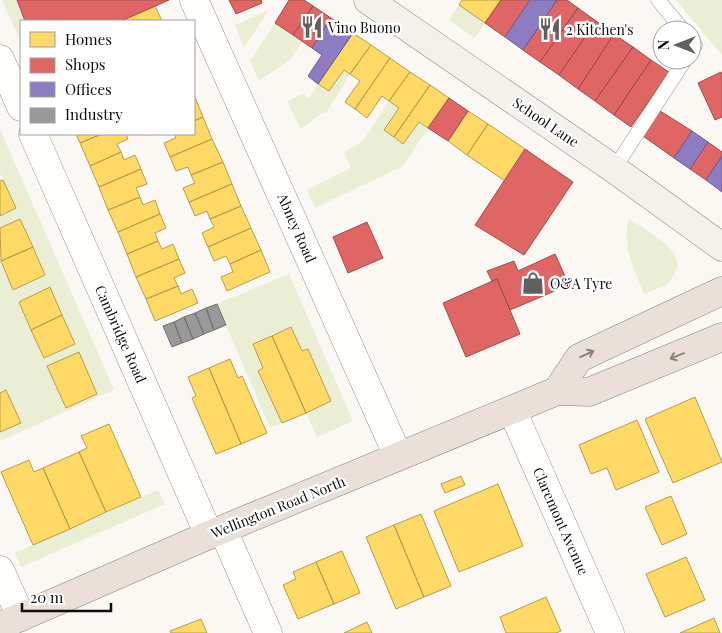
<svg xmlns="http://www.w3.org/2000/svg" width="722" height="633" font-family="'Playfair Display',serif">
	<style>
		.green { fill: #e9eed5; fill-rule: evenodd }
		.homes { fill: #ffd966; stroke: #b79c4c }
		.shops { fill: #e06666; stroke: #a14c4c }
		.offices { fill: #8e7cc3; stroke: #685b8d }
		.industry { fill: #999; stroke: #6f6f6f }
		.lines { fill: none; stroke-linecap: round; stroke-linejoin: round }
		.service-casing { stroke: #959392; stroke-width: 15 }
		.minor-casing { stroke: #959392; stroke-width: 29 }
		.secondary-casing { stroke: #8b8a88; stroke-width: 29 }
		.trunk-casing { stroke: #82817f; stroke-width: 29 }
		.service { stroke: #fefefd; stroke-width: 14 }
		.minor { stroke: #fefefd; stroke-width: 28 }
		.secondary { stroke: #f4f1eb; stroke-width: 28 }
		.trunk { stroke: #eae0d9; stroke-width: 28 }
		.oneway { stroke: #87827e }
		.labels { text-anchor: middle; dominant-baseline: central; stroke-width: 5; stroke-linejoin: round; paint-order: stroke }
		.poi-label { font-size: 14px; fill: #0e0e0e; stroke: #fff; text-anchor: start }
		.street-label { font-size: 14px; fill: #0e0e0e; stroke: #fff }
	</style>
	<rect width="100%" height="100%" fill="#fbf8f4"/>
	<path class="green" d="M2 0H17L25 21H21V40H20Z
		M676 0H722V53L721 54Z
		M459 5 485 23 475 38 449 20Z
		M269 10 244 48 235 25Z
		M275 23 302 42 291 59 259 81 250 61Z
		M344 70 350 74 327 112 322 113 301 129 287 102 302 94 309 98 318 84 329 91Z
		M389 101 399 108 384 130 403 144 419 122 428 128 403 166 315 208 307 190 351 168 344 152 363 141Z
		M0 129 114 390 0 441V432L20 423 6 390 0 393V260L13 290 45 275 20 219 0 228V216L15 208 0 173ZM50 287 75 344 44 358 19 302ZM79 353 97 394 66 408 48 367Z
		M629 219C644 229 686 250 676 271 672 278 670 283 663 286 657 289 650 291 644 294 635 270 621 245 629 219Z
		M289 274 353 421 317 437 306 413 331 401 308 349 302 351 291 328 263 368 258 370 282 423 270 428 217 304Z
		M158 490 165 504 21 567 15 553Z"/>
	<path class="homes" d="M462 0H501L485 23 459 5Z
		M155 6 162 21H121Z
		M353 33 371 45 350 74 344 70 329 91 318 84Z
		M371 45 390 58 355 109 345 102 360 81 350 74Z
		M390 58 410 72 389 101 382 96 367 118 355 109Z
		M410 72 430 85 394 137 384 130 399 108 389 101Z
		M430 85 449 98 428 128 419 122 403 144 394 137Z
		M194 95 203 117 194 121Z
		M468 111 488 124 467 155 448 141Z
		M203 117 212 139 170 157 164 143 176 138 174 134H194V121Z
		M488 124 525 149 505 181 467 155Z
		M76 134H102L80 143Z
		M102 134H126L128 139 117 144 121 152 90 166 80 143Z
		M212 139 223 162 191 175 188 167 176 171 170 157Z
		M121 152 124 160 135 155 141 169 99 187 90 166Z
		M223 162 232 184 189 202 183 188 195 183 191 175Z
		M141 169 147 184 136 188 140 197 108 210 99 187Z
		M3 180 16 208 0 216V181Z
		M232 184 241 206 210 219 207 211 195 216 189 202Z
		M140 197 143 205 155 200 160 214 118 232 108 210Z
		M241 206 251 228 208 247 202 233 214 227 210 219Z
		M160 214 166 228 155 233 158 241 127 254 118 232Z
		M20 219 33 247 1 261 0 228Z
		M251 228 261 250 230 264 226 256 214 261 208 247Z
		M158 241 162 249 173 244 179 259 136 277 127 254Z
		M33 247 45 275 13 290 1 261Z
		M261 250 270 272 227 291 221 277 233 272 230 264Z
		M179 259 185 273 174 278 178 286 146 299 136 277Z
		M178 286 181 294 192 289 198 303 155 321 146 299Z
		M50 287 62 315 31 330 19 302Z
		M62 315 75 344 44 358 31 330Z
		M291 327 302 351 308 349 331 401 306 413 272 336Z
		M272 336 306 413 282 423 258 371 263 368 253 344Z
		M79 352 97 394 66 408 47 366Z
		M230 359 238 378 242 376 267 433 241 444 209 368Z
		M209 368 241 444 216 454 192 398 196 396 188 377Z
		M6 390 21 423 0 432V393Z
		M695 397 722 462 673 483 645 419Z
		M637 420 659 472 616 490 607 468 591 474 579 445Z
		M109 424 141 497 106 512 79 452 87 448 81 436Z
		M79 452 106 512 70 529 43 468Z
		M29 460 34 472 43 468 70 529 33 545 1 472Z
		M461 476 465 485 445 493 441 484Z
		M498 484 523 546 459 572 434 511Z
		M671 496 687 534 662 545 645 507Z
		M421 514 451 586 424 597 394 525Z
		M394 525 424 597 396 609 366 537Z
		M342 551 360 593 334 604 316 562Z
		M686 557 705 600 665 617 646 574Z
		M316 562 334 604 298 619 283 585 296 579 293 572Z
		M546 597 561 631 556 633H506L500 617Z
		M714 618 720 633H680Z
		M201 619 207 633H171L170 631Z
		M367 622 372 633H344Z"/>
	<path class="shops" d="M17 0H169L121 21H25Z
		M229 0H261L262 3 236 14Z
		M289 0H304L313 6 293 35 275 23Z
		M501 0H530L505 37 485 23Z
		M557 0H567L578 8 540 62 523 50Z
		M313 6 331 18 312 48 293 35Z
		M578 8 596 21 559 75 540 62Z
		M596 21 614 34 578 89 559 75Z
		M614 34 633 47 595 101 578 89Z
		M633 47 651 60 614 115 595 101Z
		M651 60 669 72 631 127 614 115Z
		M721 72 722 75V117L715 120 698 83Z
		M449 98 468 111 448 141 428 128Z
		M660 111 692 131 674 158 643 136Z
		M708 142 722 152V156L706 180 690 169Z
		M525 149 573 182 524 255 475 225Z
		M367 222 383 258 348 273 333 237Z
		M555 254 569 285 510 310 497 279 492 281 487 271 514 261 518 271Z
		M497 279 520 334 466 357 443 303Z"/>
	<path class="offices" d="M530 0H557L523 50 505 37Z
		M331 18 353 33 318 84 308 76 322 55 312 48Z
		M692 131 708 142 690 169 674 158Z
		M722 156V192L706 180Z"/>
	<path class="industry" d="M217 304 226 325 214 330 206 308Z
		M206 308 214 330 204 334 195 313Z
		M195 313 204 334 193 339 184 317Z
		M184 317 193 339 182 343 174 322Z
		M174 322 182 343 172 347 163 326Z"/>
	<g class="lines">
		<defs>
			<path id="service" d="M658 0 683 30
				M692 41 695 45 692 50
				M614 169 685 60"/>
			<path id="minor" d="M194 0 398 456
				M0 59 21 107
				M33 134 209 535
				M512 410 610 633
				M223 530 268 633
				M0 570 21 617"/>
			<path id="secondary" d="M368 0 614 169 722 247"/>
			<path id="trunk" d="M557 391 579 358 722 291
				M0 626 209 535 557 391 589 392 722 337"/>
		</defs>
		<use href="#service" class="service-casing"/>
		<use href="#minor" class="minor-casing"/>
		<use href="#secondary" class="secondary-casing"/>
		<use href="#trunk" class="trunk-casing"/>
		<use href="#service" class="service"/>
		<use href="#minor" class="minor"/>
		<use href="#secondary" class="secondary"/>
		<use href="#trunk" class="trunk"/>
	</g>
	<defs><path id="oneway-shaft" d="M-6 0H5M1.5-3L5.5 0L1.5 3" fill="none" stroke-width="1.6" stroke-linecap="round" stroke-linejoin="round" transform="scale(1.25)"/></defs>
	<g class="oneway">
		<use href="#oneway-shaft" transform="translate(587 354) rotate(-25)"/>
		<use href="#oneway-shaft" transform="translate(677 356) rotate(158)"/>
	</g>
	<defs>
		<symbol id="restaurant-bare" viewBox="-9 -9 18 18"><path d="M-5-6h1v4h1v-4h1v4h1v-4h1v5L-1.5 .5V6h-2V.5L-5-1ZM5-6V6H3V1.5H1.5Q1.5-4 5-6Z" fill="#61605e" stroke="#fff" stroke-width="2.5" paint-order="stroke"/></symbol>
		<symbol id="shop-bare" viewBox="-9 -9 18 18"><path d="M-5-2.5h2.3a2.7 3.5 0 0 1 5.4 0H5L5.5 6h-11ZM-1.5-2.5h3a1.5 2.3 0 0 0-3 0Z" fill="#61605e" stroke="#fff" stroke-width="2.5" paint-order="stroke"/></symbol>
	</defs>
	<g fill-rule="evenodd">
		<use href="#restaurant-bare" x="296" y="11" width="32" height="32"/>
		<use href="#restaurant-bare" x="534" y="13" width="32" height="32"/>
		<use href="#shop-bare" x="517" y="267" width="32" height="32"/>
	</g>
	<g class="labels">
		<g class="poi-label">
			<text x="328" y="27">Vino Buono</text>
			<text x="566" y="29">2 Kitchen's</text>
			<text x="550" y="283">O&amp;A Tyre</text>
		</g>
		<g class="street-label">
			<text transform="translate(546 122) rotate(34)">School Lane</text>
			<text transform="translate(297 228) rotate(66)">Abney Road</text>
			<text transform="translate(121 334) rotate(66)">Cambridge Road</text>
			<text transform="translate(278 507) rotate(-22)">Wellington Road North</text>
			<text transform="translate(561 521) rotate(66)">Claremont Avenue</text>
		</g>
	</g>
	<rect x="20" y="20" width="175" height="115" fill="#ffffff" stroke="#9f9f9f"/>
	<rect x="30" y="32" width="25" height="15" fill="#ffd966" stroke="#9f9f9f"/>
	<text x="65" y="45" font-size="15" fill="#0e0e0e">Homes</text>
	<rect x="30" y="58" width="25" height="15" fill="#e06666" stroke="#9f9f9f"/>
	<text x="65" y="70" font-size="15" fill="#0e0e0e">Shops</text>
	<rect x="30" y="82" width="25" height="15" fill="#8e7cc3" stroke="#9f9f9f"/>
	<text x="65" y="95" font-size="15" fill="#0e0e0e">Offices</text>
	<rect x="30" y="108" width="25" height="15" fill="#999999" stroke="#9f9f9f"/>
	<text x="65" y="120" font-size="15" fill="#0e0e0e">Industry</text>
	<g transform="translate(677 45) rotate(270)"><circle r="24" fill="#ffffff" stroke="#9f9f9f"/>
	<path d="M0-4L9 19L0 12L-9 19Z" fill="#61605e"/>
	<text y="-8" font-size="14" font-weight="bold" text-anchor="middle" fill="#0e0e0e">N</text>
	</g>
	<path d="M22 603v8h89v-8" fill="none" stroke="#0e0e0e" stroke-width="2.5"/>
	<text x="30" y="603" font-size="15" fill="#0e0e0e" stroke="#ffffff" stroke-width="4" paint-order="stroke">20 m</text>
</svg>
